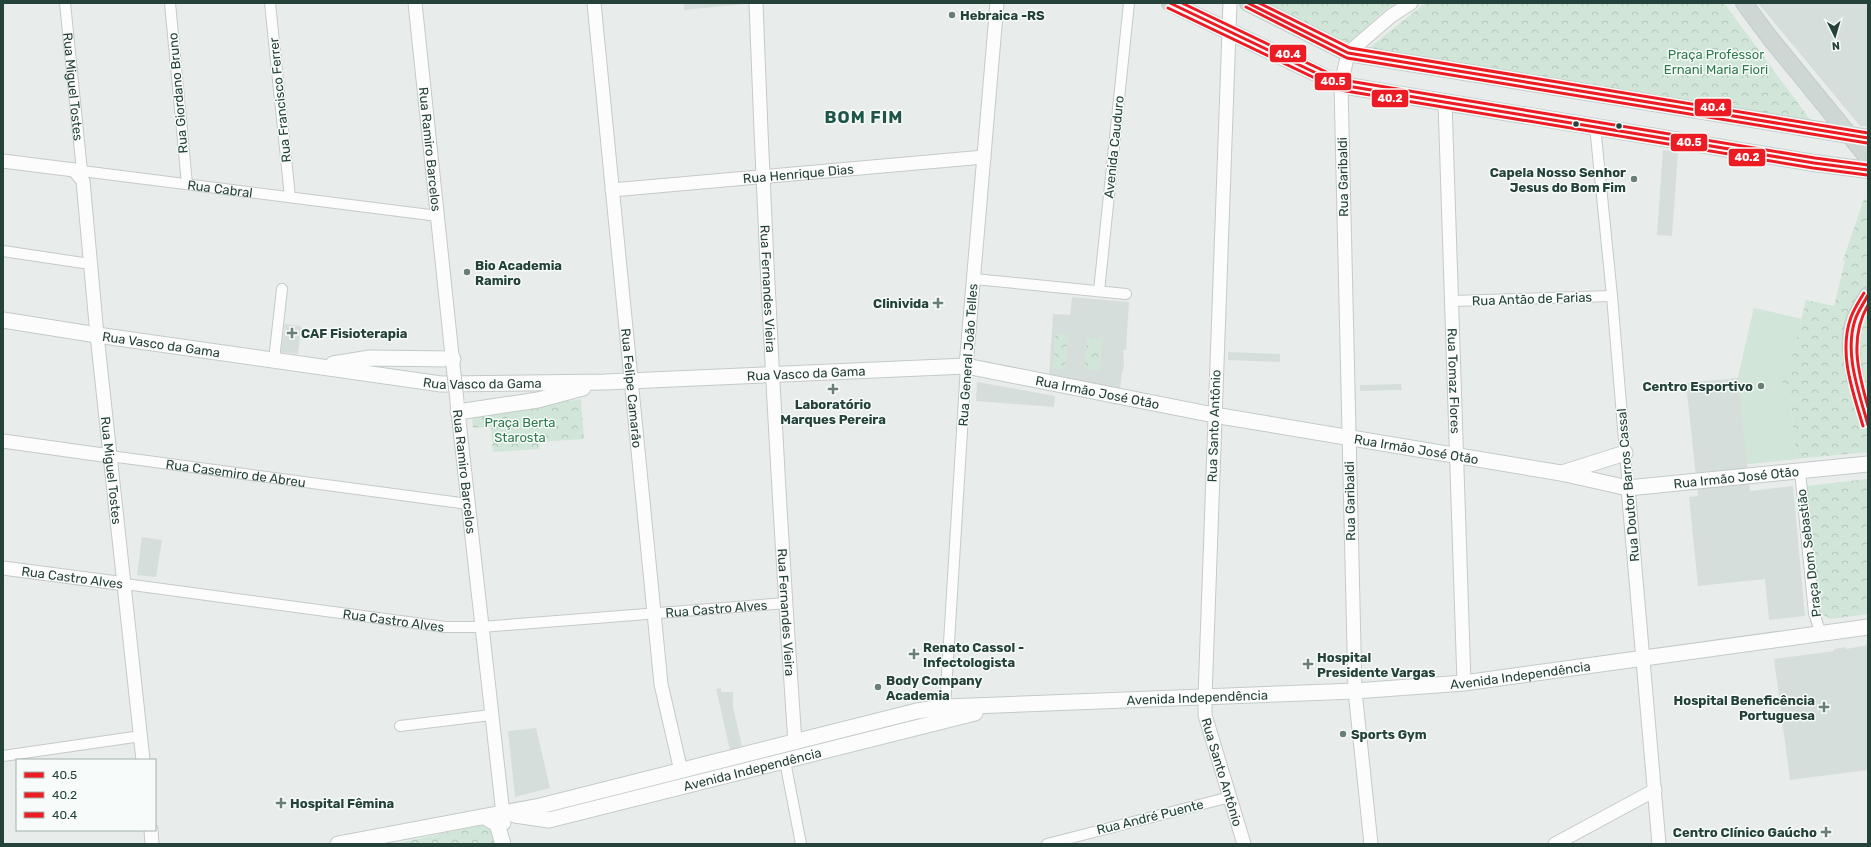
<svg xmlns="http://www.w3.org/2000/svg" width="1871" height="847" font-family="Rubik,sans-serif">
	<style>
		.built { fill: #d6dedb }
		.grass { fill: #d1e6d8 }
		.forest { fill: url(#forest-crowns) }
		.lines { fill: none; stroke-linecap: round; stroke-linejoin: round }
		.primary-tunnel { stroke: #c1cbc8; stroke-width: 16; stroke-dasharray: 16 8; stroke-linecap: butt }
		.minor-casing { stroke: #c5cac8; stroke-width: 12 }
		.tertiary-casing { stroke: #c5cac8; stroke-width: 15 }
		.secondary-casing { stroke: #c3cbc8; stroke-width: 17 }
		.primary-casing { stroke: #c3ccc9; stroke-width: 18 }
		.minor { stroke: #fcfcfc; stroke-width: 10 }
		.tertiary { stroke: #fcfcfc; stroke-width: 13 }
		.secondary { stroke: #fcfcfc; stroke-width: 15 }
		.primary { stroke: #cfd7d5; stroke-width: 16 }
		.tertiary-bridge-casing { stroke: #c5cac8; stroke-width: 15; stroke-linecap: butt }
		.tertiary-bridge { stroke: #fcfcfc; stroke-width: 13 }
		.bus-1-casing { stroke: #f7fbf9; stroke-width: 6 }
		.bus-2-casing { stroke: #f7fbf9; stroke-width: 6 }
		.bus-3-casing { stroke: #f7fbf9; stroke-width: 6 }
		.bus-1 { stroke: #ed1c24; stroke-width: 3 }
		.bus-2 { stroke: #ed1c24; stroke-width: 3 }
		.bus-3 { stroke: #ed1c24; stroke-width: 3 }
		.poi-dot { fill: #697e78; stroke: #f7fbf9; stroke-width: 1.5 }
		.bus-dot { fill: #24423a; stroke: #f7fbf9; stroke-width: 1.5 }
		.labels { text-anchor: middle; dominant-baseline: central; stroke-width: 3; stroke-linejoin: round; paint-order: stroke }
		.poi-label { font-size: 13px; font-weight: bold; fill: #24423a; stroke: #f7fbf9; text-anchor: start }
		.park-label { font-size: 13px; fill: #2d7a4b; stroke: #f7fbf9 }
		.street-label { font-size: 13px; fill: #24423a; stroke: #f7fbf9 }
		.district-label { font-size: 17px; font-weight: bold; letter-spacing: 1px; fill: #1f5548; stroke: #f7fbf9 }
		.line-badge { stroke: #f7fbf9; stroke-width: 1.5 }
		.badge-label { font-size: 11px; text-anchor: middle; font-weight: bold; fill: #fff }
	</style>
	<defs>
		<pattern id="forest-crowns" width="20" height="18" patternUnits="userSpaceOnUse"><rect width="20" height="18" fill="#d1e6d8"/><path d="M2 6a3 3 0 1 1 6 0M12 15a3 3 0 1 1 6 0" fill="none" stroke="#b3c6ba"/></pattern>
	</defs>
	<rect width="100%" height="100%" fill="#e8edeb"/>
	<path class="built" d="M684 3H744V4L684 10Z
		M1758 3H1868V127L1860 126Z
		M1663 150 1678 152 1672 236 1657 235Z
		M1072 297 1129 302 1126 350H1123L1124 364 1123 371H1122L1120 391 1049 376 1053 314 1070 315Z
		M1754 308 1801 319 1784 395 1796 459 1747 464 1750 491 1793 486 1805 616 1769 620 1765 579 1698 586 1689 497 1698 496 1686 383 1738 378Z
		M285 324 301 326 298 354 281 352Z
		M1228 352 1280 354V362L1228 360Z
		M977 382 1055 396 1054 407 976 401Z
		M1401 384 1402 390 1360 391V385Z
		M142 537 162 540 156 577 137 575Z
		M1868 645V770L1790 780 1774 659 1834 651V649L1845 647 1846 649Z
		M721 688V692H733V707L742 746 730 750 716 689Z
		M536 728 550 788 515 797 508 731Z"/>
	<path class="grass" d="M1754 308 1801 319 1788 374 1782 375 1784 395H1790L1796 459 1747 464 1738 378Z"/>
	<path class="forest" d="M1263 3H1396L1384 11 1349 43 1333 37Z
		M1428 3H1724L1811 121 1668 96 1369 48 1423 5Z
		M1864 199 1868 201V452L1796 459 1790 395H1784L1782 374H1788L1806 300 1834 306 1845 261 1843 260Z
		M1055 334 1068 335 1065 371 1053 368Z
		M1087 338 1103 339 1100 370 1085 369Z
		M581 399 584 439 539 442 540 449 493 452 491 427 473 428 472 417Z
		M1868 479V614L1831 619 1816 611 1806 486Z
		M485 824 494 828 498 844H395Z"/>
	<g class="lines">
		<path class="primary-tunnel" d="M1855 378 1868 425"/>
		<defs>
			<g id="minor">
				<path id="s1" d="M65 3 82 171 438 216"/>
				<path d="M170 3 187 184"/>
				<path d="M270 3 290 197"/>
				<path d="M1595 126 1612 296 1628 488"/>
				<path d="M3 251 90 264"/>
				<path d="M974 279 1126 294"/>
				<path d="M1099 291 1129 3"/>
				<path d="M1452 301 1612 296"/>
				<path d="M274 360 282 289"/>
				<path id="s2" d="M110 456 468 504"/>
				<path d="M1800 471 1814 613 1821 634"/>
				<path id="s3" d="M125 584 445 627H481L786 603"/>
				<path d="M945 707 966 366"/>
				<path d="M400 726 491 715"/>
				<path d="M3 756 141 736"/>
				<path d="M785 761 801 844"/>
				<path d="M1047 844 1230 797"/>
			</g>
			<g id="tertiary">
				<path id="s4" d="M415 3 453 365"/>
				<path id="s5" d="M594 3 661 684 681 771"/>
				<path id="s6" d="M756 3C765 250 778 496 795 743"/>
				<path id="s7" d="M1230 3 1205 697V715L1244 844"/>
				<path id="s8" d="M1445 102 1464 683"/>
				<path d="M3 161 82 171"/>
				<path id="s9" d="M74 170 83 181 97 335 143 760"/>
				<path id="s10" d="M612 190 984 157"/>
				<path d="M966 366 997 3"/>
				<path id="s11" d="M457 403 504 823"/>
				<path d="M3 441 110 456"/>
				<path d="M1628 488 1659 844"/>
				<path id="s12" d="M3 568 125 584"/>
				<path d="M151 830 152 844"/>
				<path d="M1371 844 1355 691 1341 85 1348 53 1391 16 1411 3"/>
				<path d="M1555 844 1655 790"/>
			</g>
			<g id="secondary">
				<path id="s13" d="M3 320 97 335 441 384 605 382 966 366 1214 415 1561 473 1628 488 1868 464"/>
				<path d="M333 364 370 358 453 359"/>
				<path d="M458 412 538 400 583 388"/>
				<path d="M1562 473 1625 453"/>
				<path id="s14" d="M515 815 549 820 975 713"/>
				<path d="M485 817 497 824 503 844"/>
				<path id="s15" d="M338 844 540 806 917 711 945 707 1355 691 1464 683 1868 627"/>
			</g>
			<path id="primary" d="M1170 3 1341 85 1814 163 1868 170
				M1248 3 1348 53 1868 138
				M1744 3 1770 38 1868 158
				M1855 378C1852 359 1848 339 1854 321 1857 312 1864 303 1868 295"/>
		</defs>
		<use href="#minor" class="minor-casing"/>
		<use href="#tertiary" class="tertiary-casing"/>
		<use href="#secondary" class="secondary-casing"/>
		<use href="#primary" class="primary-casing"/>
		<use href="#minor" class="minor"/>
		<use href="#tertiary" class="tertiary"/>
		<use href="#secondary" class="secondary"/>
		<use href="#primary" class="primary"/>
		<defs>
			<path id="tertiary-bridge" d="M453 365 457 401"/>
		</defs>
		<use href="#tertiary-bridge" class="tertiary-bridge-casing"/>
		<use href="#tertiary-bridge" class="tertiary-bridge"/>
		<defs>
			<path id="bus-1" d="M1170 3 1341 85 1814 163 1868 170
				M1248 3 1348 53 1868 138
				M1868 295C1864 303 1858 311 1855 320 1844 354 1859 392 1868 425"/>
			<path id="bus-2" d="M1246 7 1347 58 1867 143
				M1168 8 1340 90 1813 168 1867 175
				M1863 426C1853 392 1838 353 1851 317 1854 309 1859 301 1864 293"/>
			<path id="bus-3" d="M1182 3 1343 80 1815 158 1868 165
				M1259 3 1350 48 1868 133
				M1868 305C1849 338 1858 372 1868 407"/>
		</defs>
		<use href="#bus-1" class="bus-1-casing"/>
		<use href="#bus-2" class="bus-2-casing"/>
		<use href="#bus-3" class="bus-3-casing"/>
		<use href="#bus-1" class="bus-1"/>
		<use href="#bus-2" class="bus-2"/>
		<use href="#bus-3" class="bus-3"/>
	</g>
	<g class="poi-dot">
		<circle cx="952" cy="15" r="4"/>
		<circle cx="1634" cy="179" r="4"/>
		<circle cx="467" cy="272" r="4"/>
		<path d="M936 297h4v4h4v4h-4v4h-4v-4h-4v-4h4z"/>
		<path d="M290 327h4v4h4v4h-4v4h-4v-4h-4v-4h4z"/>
		<circle cx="1761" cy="386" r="4"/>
		<path d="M831 383h4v4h4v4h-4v4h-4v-4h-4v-4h4z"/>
		<path d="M912 648h4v4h4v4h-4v4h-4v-4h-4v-4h4z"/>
		<path d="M1306 658h4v4h4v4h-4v4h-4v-4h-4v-4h4z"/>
		<circle cx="878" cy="687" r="4"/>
		<path d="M1822 701h4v4h4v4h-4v4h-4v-4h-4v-4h4z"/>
		<circle cx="1343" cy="734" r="4"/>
		<path d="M279 797h4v4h4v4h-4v4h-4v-4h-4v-4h4z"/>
		<path d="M1824 826h4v4h4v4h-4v4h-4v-4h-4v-4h4z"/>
	</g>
	<g class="bus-dot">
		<circle cx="1576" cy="124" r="3.5"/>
		<circle cx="1619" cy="126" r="3.5"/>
	</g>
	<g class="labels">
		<g class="poi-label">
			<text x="960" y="15">Hebraica -RS</text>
			<text x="1626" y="172" text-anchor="end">Capela Nosso Senhor<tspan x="1626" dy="15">Jesus do Bom Fim</tspan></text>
			<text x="475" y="265">Bio Academia<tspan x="475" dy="15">Ramiro</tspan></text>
			<text x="929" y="303" text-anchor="end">Clinivida</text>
			<text x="301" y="333">CAF Fisioterapia</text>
			<text x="1753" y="386" text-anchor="end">Centro Esportivo</text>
			<text x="833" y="404" text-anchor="middle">Laboratório<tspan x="833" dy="15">Marques Pereira</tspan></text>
			<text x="923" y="647">Renato Cassol -<tspan x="923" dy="15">Infectologista</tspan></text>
			<text x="1317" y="657">Hospital<tspan x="1317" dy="15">Presidente Vargas</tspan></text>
			<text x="886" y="680">Body Company<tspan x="886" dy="15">Academia</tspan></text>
			<text x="1815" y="700" text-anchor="end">Hospital Beneficência<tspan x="1815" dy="15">Portuguesa</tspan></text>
			<text x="1351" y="734">Sports Gym</text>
			<text x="290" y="803">Hospital Fêmina</text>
			<text x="1817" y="832" text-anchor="end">Centro Clínico Gaúcho</text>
		</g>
		<g class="park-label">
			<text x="1716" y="54">Praça Professor<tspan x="1716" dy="15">Ernani Maria Fiori</tspan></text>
			<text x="520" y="422">Praça Berta<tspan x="520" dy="15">Starosta</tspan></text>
		</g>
		<g class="street-label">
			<text stroke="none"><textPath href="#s1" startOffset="84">Rua Miguel Tostes</textPath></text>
			<text transform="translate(178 93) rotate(-95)">Rua Giordano Bruno</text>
			<text transform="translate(280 100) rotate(-96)">Rua Francisco Ferrer</text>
			<text transform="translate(1114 147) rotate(-84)">Avenida Cauduro</text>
			<text stroke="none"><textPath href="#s4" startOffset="147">Rua Ramiro Barcelos</textPath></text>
			<text stroke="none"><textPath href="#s10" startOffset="187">Rua Henrique Dias</textPath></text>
			<text transform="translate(1343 177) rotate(-91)">Rua Garibaldi</text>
			<text stroke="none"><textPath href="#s1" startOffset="308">Rua Cabral</textPath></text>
			<text stroke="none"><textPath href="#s6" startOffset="286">Rua Fernandes Vieira</textPath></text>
			<text transform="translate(1532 299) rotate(-2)">Rua Antão de Farias</text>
			<text stroke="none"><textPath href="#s13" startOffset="160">Rua Vasco da Gama</textPath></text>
			<text transform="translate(968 355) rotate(-86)">Rua General João Telles</text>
			<text stroke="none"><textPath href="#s13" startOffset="808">Rua Vasco da Gama</textPath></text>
			<text stroke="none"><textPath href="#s13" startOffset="484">Rua Vasco da Gama</textPath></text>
			<text stroke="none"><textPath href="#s8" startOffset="279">Rua Tomaz Flores</textPath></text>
			<text stroke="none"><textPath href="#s5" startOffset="387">Rua Felipe Camarão</textPath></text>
			<text stroke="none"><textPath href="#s13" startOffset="1102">Rua Irmão José Otão</textPath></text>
			<text transform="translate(1214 426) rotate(-88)">Rua Santo Antônio</text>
			<text stroke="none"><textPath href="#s13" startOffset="1426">Rua Irmão José Otão</textPath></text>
			<text stroke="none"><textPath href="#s9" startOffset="305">Rua Miguel Tostes</textPath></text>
			<text stroke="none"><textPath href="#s11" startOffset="69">Rua Ramiro Barcelos</textPath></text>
			<text stroke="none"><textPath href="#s2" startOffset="127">Rua Casemiro de Abreu</textPath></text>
			<text stroke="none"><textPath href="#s13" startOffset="1750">Rua Irmão José Otão</textPath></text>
			<text transform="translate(1628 485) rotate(-95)">Rua Doutor Barros Cassal</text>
			<text transform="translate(1350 501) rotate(-91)">Rua Garibaldi</text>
			<text transform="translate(1809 553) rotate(-97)">Praça Dom Sebastião</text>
			<text stroke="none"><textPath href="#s12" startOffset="70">Rua Castro Alves</textPath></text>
			<text stroke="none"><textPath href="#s3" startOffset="595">Rua Castro Alves</textPath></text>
			<text stroke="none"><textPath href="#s6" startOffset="610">Rua Fernandes Vieira</textPath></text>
			<text stroke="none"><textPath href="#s3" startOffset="271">Rua Castro Alves</textPath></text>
			<text stroke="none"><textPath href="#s15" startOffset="1199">Avenida Independência</textPath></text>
			<text stroke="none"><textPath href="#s15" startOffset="875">Avenida Independência</textPath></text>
			<text stroke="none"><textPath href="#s14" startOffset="244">Avenida Independência</textPath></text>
			<text stroke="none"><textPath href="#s7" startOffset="772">Rua Santo Antônio</textPath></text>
			<text transform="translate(1150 817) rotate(-14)">Rua André Puente</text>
		</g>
		<g class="district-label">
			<text x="864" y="117">BOM FIM</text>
		</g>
	</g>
	<g class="line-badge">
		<rect x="1269" y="44" width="38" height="19" rx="4" fill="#ed1c24"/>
		<rect x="1314" y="72" width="38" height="19" rx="4" fill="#ed1c24"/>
		<rect x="1371" y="89" width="38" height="19" rx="4" fill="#ed1c24"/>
		<rect x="1694" y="98" width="38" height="19" rx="4" fill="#ed1c24"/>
		<rect x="1670" y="133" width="38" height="19" rx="4" fill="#ed1c24"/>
		<rect x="1728" y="148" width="38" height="19" rx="4" fill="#ed1c24"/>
	</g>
	<g class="badge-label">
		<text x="1288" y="58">40.4</text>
		<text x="1333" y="85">40.5</text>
		<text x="1390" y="102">40.2</text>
		<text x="1713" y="111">40.4</text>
		<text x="1689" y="146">40.5</text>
		<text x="1747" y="161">40.2</text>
	</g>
	<rect width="1871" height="847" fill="none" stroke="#24423a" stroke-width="8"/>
	<rect x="16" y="759" width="140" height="72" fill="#f7fbf9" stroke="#a3b1ad"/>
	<rect x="24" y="772" width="20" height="6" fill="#ed1c24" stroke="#a3b1ad"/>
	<text x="52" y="779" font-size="12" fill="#24423a">40.5</text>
	<rect x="24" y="792" width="20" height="6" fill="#ed1c24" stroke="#a3b1ad"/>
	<text x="52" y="799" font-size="12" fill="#24423a">40.2</text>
	<rect x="24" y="812" width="20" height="6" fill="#ed1c24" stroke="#a3b1ad"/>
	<text x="52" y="819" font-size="12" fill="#24423a">40.4</text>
	<g transform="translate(1835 36) rotate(175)" stroke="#f7fbf9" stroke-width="3" paint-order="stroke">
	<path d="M0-3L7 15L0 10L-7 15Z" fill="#24423a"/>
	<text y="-6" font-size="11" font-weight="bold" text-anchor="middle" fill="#24423a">N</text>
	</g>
</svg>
